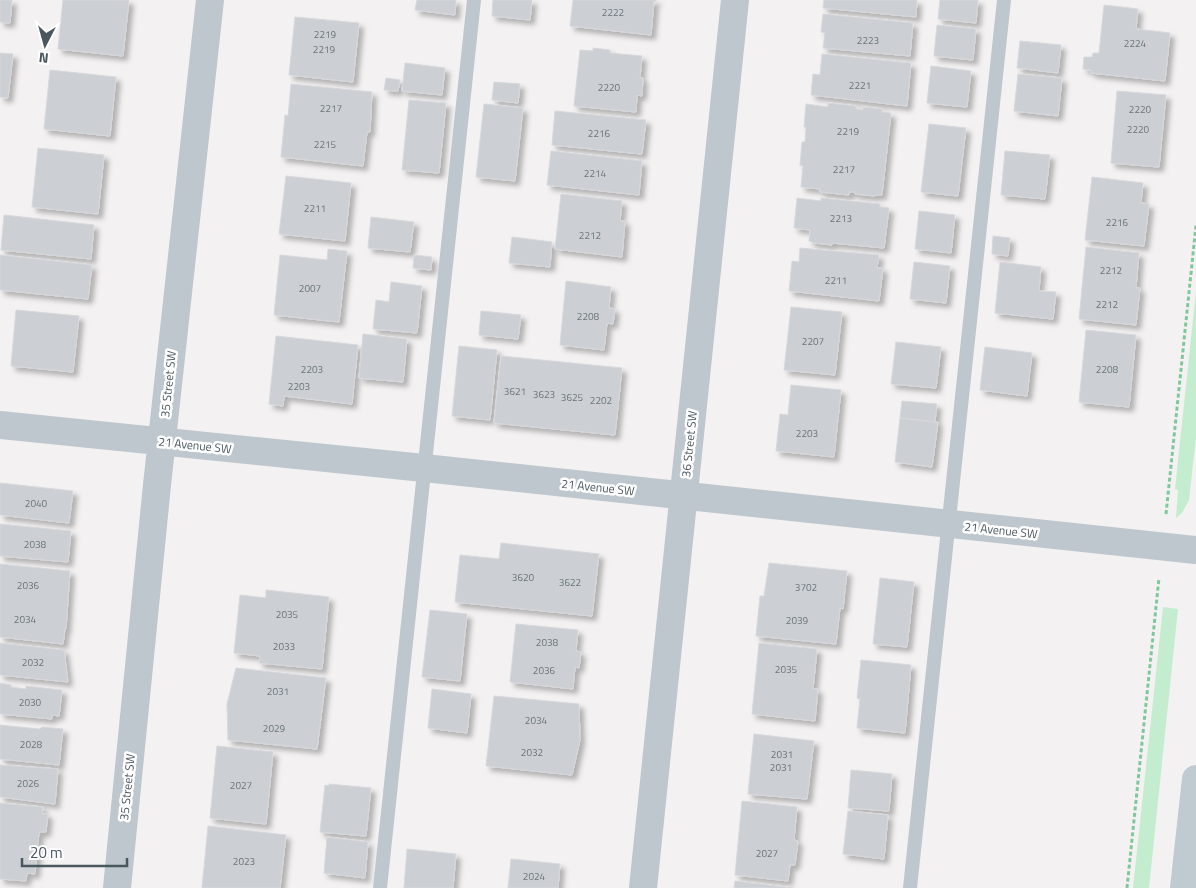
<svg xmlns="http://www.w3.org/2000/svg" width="1196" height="888" font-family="'Titillium Web',sans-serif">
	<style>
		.green { fill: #c4edcf }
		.building { fill: #cccfd3; stroke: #d6d8dc; filter: url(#shadow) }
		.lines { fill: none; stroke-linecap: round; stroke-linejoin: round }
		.path { stroke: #7ec99c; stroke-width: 3; stroke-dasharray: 4 2.5; stroke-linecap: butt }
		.lane { stroke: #bec7cd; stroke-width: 14 }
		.street { stroke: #bec7cd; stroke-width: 28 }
		.secondary { stroke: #bfcad1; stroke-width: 28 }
		.labels { text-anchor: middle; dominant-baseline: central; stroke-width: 5; stroke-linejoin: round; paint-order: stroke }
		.number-label { font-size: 10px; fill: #6a757b }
		.street-label { font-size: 12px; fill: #4a575e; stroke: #fff }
	</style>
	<defs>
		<filter id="shadow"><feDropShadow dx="4.5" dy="4.5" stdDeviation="2.5" flood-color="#0004"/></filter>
	</defs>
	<rect width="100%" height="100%" fill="#f3f1f2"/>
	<path class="green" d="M1196 291V437L1189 500 1182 513 1176 518 1178 490 1175 489Z
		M1163 607 1178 609 1149 888H1133Z"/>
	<path class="building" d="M0 0H12L10 23 0 22Z
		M63 0H129L123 56 58 49Z
		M417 0H456L455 15 415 10Z
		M493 0H532L530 20 492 16Z
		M573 0H656V2L654 1 651 35 570 26Z
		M824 0H917L916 17 823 8Z
		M940 0H978L976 23 938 19Z
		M1104 5 1138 9 1136 29 1170 33 1165 81 1091 73V70L1083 69 1084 57H1092L1093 53H1099Z
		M823 14 913 23 910 56 823 48 825 33 821 32Z
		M295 17 359 23 353 82 289 75Z
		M937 25 976 29 973 60 934 56Z
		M1020 41 1061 45 1058 73 1017 68Z
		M593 48 610 50V53L642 56 640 78H643L642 96 637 95 636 112 574 106 580 50 593 51Z
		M0 53 13 54 8 98 0 97Z
		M822 54 911 63 907 106 811 95 813 74 820 75Z
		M405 63 445 68 442 95 402 91Z
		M931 66 971 71 967 107 927 103Z
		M50 70 116 77 110 136 44 129Z
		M1018 74 1062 78 1058 116 1014 111Z
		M386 78 400 80 398 91 384 90Z
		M494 82 520 84 518 103 492 100Z
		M291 84 372 92 370 132H367L363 166 281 157 285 115 288 116Z
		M1117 91 1166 95 1159 167 1111 163Z
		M409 100 446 103 439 173 402 170Z
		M828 103 856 106V109L863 110V107L882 109V112L891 113 882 195H875V196L855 194V192H849V195L820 192V189L801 187 803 166 800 165 802 142H805L806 127H804L806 104 828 107Z
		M484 104 523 108 515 181 476 177Z
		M555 111 646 120 642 154 552 145Z
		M929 124 966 128 958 196 921 192Z
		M38 148 104 155 98 214 32 207Z
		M551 151 642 161 639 195 547 185Z
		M1005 151 1050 155 1045 199 1001 195Z
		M286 176 351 183 345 241 279 234Z
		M1092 177 1143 183 1141 203 1149 204 1144 246 1085 240Z
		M561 194 622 201 620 221H625L622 257 555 249Z
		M797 198 821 201V198L880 204V207L889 208 884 248 832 243V245L815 243 809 241 810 230 794 228Z
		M919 211 955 215 951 253 915 249Z
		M4 215 94 225 91 259 1 250Z
		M371 217 414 222 410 252 368 248Z
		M993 236 1010 238 1008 256 992 254Z
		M512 237 552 242 550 267 509 263Z
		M1086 247 1139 253 1136 288H1140L1136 325 1079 319Z
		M800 248 879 255 877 268H883L879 301 789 291 792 261 799 262Z
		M328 249 347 251 339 322 274 315 280 255 327 260Z
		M0 255 92 265 88 299 0 290Z
		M414 255 432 257 431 270 413 268Z
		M914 262 950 266 946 303 910 299Z
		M1000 262 1041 267 1039 291 1056 292 1053 319 995 313Z
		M566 281 611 287 609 308 615 309 613 324 607 323 604 350 560 345Z
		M391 282 422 286 417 333 373 329 376 300 389 302Z
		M791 307 842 312 835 375 784 370Z
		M16 310 79 316 73 372 11 366Z
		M481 311 521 315 518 339 479 335Z
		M1086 330 1136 335 1129 407 1079 402Z
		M363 334 407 339 403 382 359 378Z
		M276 336 358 345 352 404 284 396 283 406 269 404Z
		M896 342 941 347 936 388 891 384Z
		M459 346 497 350 490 420 452 416Z
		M985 347 1032 353 1027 396 980 390Z
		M501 356 622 368 615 435 494 423Z
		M791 385 841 390 834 457 776 451 780 414 788 415Z
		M902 401 937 404 935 422 900 418Z
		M900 418 938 422 932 467 895 462Z
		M0 483 73 491 69 523 0 515Z
		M0 524 71 531 68 562 0 556Z
		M501 543 599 554 592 616 455 602 460 555 499 559Z
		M769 563 847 571 843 609 840 608 836 644 756 636 760 596H764Z
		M0 564 70 571 66 629H65L63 644 0 637Z
		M880 578 914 582 907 647 873 644Z
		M266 590 329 597 322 669 259 663 260 656 234 653 240 595 266 598Z
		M430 610 467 614 460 681 422 677Z
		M516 624 578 630 576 651 581 652 579 668 575 667 573 689 510 682Z
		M0 643 64 650 68 682 0 675Z
		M759 643 817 649 813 689H818L815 721 752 714Z
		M861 660 911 665 905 733 857 728 860 699 857 698Z
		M236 668 326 678 317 749 228 740 227 704Z
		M0 683 11 685V687L26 689V686L62 690 59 716 52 715V719L0 714Z
		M432 689 471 694 467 733 428 728Z
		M494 696 579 704 580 740 572 775 486 766Z
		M0 725 40 729 42 727 63 729 59 765 0 759Z
		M754 734 814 741 807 799 748 794Z
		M217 746 273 752 266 824 210 818Z
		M0 765 58 769 55 804 0 797Z
		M851 770 892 774 889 811 848 808Z
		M329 784 371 788 366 836 320 832 325 785 329 786Z
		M742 801 797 807 794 840 798 841 795 865H790L788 881 735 875Z
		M0 803 43 807 42 814H48L46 832H39L35 874 27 873 26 881 0 879Z
		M848 811 888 815 884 859 843 854Z
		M208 826 286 835 280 888H202Z
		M327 837 368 842 365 878 324 873Z
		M407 849 456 854 453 888H404Z
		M511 859 560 864 558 888H508Z
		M735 881 793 888H734Z"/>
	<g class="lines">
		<path class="path" d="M1166 514 1196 225
			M1127 888 1159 578"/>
		<path class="lane" d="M380 888 474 0
			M910 888 1004 0"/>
		<path class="street" d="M0 425 424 468 1196 550
			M117 888 157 485 210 0
			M643 888 735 0"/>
		<path class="secondary" d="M1184 888 1196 779"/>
	</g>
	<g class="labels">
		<g class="number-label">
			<text x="613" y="12">2222</text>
			<text x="325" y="34">2219</text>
			<text x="868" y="40">2223</text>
			<text x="1135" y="43">2224</text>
			<text x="324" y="49">2219</text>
			<text x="860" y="85">2221</text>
			<text x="609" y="87">2220</text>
			<text x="331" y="108">2217</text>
			<text x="1140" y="109">2220</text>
			<text x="1138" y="129">2220</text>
			<text x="848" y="131">2219</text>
			<text x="599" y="133">2216</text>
			<text x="325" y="144">2215</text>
			<text x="844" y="169">2217</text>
			<text x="595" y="173">2214</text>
			<text x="315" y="208">2211</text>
			<text x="841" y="218">2213</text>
			<text x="1117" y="222">2216</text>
			<text x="590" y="235">2212</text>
			<text x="1111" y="270">2212</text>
			<text x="836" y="280">2211</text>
			<text x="310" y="288">2007</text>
			<text x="1107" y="304">2212</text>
			<text x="588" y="316">2208</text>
			<text x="813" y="341">2207</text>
			<text x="312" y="369">2203</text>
			<text x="1107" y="369">2208</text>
			<text x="299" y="386">2203</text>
			<text x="515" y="391">3621</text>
			<text x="544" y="394">3623</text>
			<text x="572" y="397">3625</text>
			<text x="601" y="400">2202</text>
			<text x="807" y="433">2203</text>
			<text x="36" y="503">2040</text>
			<text x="35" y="544">2038</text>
			<text x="523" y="577">3620</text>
			<text x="570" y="582">3622</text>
			<text x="28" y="585">2036</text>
			<text x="806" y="587">3702</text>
			<text x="287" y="614">2035</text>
			<text x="25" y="619">2034</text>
			<text x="797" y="620">2039</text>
			<text x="547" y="642">2038</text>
			<text x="284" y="646">2033</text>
			<text x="33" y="662">2032</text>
			<text x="786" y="669">2035</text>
			<text x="544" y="670">2036</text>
			<text x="278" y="691">2031</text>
			<text x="30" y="702">2030</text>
			<text x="536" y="720">2034</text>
			<text x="274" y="728">2029</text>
			<text x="31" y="744">2028</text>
			<text x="532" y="752">2032</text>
			<text x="782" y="754">2031</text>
			<text x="781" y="767">2031</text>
			<text x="28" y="783">2026</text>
			<text x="241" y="785">2027</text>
			<text x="767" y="853">2027</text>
			<text x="244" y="861">2023</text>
			<text x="534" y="876">2024</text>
		</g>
		<g class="street-label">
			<text transform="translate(168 384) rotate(-84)">35 Street SW</text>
			<text transform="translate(689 444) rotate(-84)">36 Street SW</text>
			<text transform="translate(195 445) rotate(6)">21 Avenue SW</text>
			<text transform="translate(598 487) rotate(6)">21 Avenue SW</text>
			<text transform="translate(1001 530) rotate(6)">21 Avenue SW</text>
			<text transform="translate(127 787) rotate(-84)">35 Street SW</text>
		</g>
	</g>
	<g transform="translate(45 45) rotate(186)" stroke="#ffffff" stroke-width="4" paint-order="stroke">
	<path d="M0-4L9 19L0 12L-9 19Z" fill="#4a575e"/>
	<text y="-8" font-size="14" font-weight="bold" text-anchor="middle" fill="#4a575e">N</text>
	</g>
	<path d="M22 858v8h105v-8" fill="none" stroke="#4a575e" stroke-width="2.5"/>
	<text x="30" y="858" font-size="15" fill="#4a575e" stroke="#ffffff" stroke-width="4" paint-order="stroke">20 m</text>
</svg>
